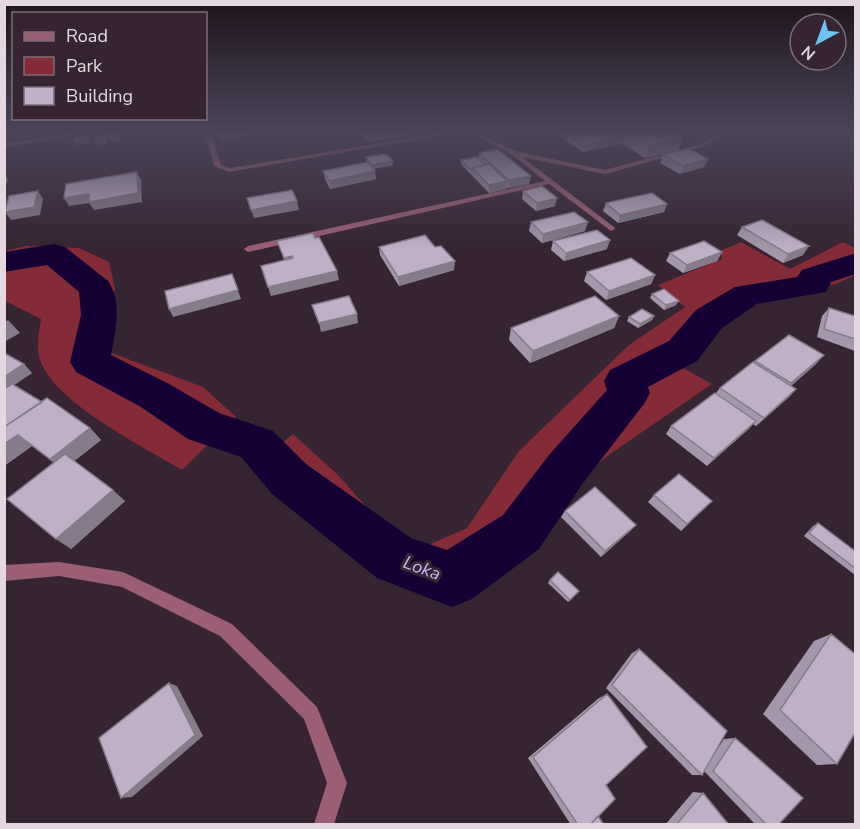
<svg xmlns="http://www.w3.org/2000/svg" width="860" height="829" font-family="'Nunito Sans',sans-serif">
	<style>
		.green { fill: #852b37 }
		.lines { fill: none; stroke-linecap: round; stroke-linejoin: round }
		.river { fill: #150036; fill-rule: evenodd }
		.minor { fill: #9b5e75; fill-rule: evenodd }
		.wall { fill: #a497ab }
		.shaded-wall { fill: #867b8b }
		.building { fill: #bfb0c7; stroke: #867b8b; stroke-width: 1.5 }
		.labels { text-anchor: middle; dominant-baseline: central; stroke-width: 6; stroke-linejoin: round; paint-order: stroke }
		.water-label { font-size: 18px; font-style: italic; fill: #c5b6f9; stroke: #362432 }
	</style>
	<rect width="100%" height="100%" fill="#362432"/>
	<path class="green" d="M741 242 790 269 843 242 855 248V275L836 284 791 287 769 300 717 319 679 366 712 384 610 454 542 509 510 555 467 593 403 572 305 506 255 466 293 434 337 474 395 539 424 547 467 528 519 451 629 345 685 307 658 285 722 259 720 251Z
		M26 246 79 248 109 262 115 289 102 328 109 352 203 387 236 417 182 470C144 447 55 403 40 360 36 347 39 332 41 319L5 301V251Z"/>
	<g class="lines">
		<path class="river" d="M54 244 65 247 108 281C123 303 115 331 111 355L171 385 219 413 273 431 306 464 411 538 447 550 503 515 549 455 607 390 604 381 610 370 669 341 696 310 735 287 797 277 802 270 856 253V274L831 282 826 292 757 304 722 328 697 361 648 387 650 393 644 404 583 483 539 549 472 599 452 607 377 578 272 494 241 457 188 439 141 407 76 372 70 362 81 315 79 292 47 265 4 272V252Z"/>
		<path class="minor" d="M76 133H90L4 147V143Z
			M205 133H211L221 165 230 168 443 133H455L229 172 214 166Z
			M471 133H478L515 151 605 170 698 145 717 135V133H723V136L702 147 605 174 522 157 614 227 615 229 611 231 549 184 248 252 244 249 248 246 545 181 511 154Z
			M59 562 123 572 232 624 317 707 347 783 334 824H314L327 783 304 719 220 636 122 587 59 576 4 581V565Z"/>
	</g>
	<path class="wall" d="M361 133H420L368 142Z
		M555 133H671L682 138 678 150 645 158 621 143 583 152Z
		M479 153 529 184 508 188 507 187 506 189 489 193 461 164V160L479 158Z
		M663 155 708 159 704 167 680 174 660 163Z
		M366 157 393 161V165L373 169 376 179 330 189 325 179 323 171 367 163Z
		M523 191 555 206 536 211 522 199Z
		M606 203 667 204 664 212 618 223 603 211Z
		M531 222 585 231 542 243 529 231Z
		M742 227 803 255 783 263 737 235Z
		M553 241 607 249 564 261 551 250Z
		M379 247H435L454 270 399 286 380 255Z
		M722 252 717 261 683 273 666 261 670 253Z
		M587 272 655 275 651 284 606 300 584 281Z
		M652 294 676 305 664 310 650 298Z
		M829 308 855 316V351L817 337 822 316Z
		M619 316 614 328 530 363 509 340 511 328Z
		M654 316 652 320 638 328 627 321 629 317Z
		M4 353 32 373 14 385 42 402 90 428 101 440 74 461 125 501 71 549 54 463 32 446 4 466Z
		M755 361 816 364 791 386 796 389 789 397 756 426 753 424 707 466 666 434 671 426 716 393 720 388Z
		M654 495 712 501 681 531 648 502Z
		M565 511 636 525 630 531 601 557 561 517Z
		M818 523 855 551V575L804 536 813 526Z
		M550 580 579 591 568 602 548 583Z
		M831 634 837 764 817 765 763 714 814 641Z
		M639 649 709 762 724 739 735 738 778 825H756L704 771 702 775H692L606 688 632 653Z
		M607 694 606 785 598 816 604 825H571L528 758 599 698Z
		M693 792 703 793 729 825H665Z"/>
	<path class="shaded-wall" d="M106 133 108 137V143L97 145 95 141Z
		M117 133 120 141 111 142 109 139Z
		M218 133H257L258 134 220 141Z
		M367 133H420L368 142Z
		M87 136 89 140V143L76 145 74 141Z
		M624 136 621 144 583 152 585 145Z
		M682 138 678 150 645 158 649 146Z
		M708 159 704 167 680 174 683 166Z
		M393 161V165L372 169V165Z
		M375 171 376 179 330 189 329 181Z
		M137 172 141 180 142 202 94 210 89 203 69 206 64 198Z
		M4 173 8 179 4 191Z
		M531 176 529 184 508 188 509 180Z
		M507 181 506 189 489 193V185Z
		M38 191 43 199 40 215 11 220 5 212Z
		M557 198 555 206 536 211 537 203Z
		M297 201 299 210 254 218 251 210Z
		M667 204 664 212 618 223 620 215Z
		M588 222 585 231 542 243 543 234Z
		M610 240 607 249 564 261 566 253Z
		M809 246 803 255 783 263 788 254Z
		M722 252 717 261 683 273 687 265Z
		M292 256 294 264 286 266 284 258Z
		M455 261 454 270 399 286 398 277Z
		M337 271 339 280 271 296 268 287Z
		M232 274 241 299 173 317 169 309Z
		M655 275 651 284 606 300 609 291Z
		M679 301 676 305 664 310 666 305Z
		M357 314 358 323 321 332 319 323Z
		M619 316 614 328 530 363 533 351Z
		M654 316 652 320 638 328 640 324Z
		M8 320 20 333 4 342V323Z
		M824 355 816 364 784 392 791 383Z
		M24 364 32 373 4 391V377Z
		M796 389 789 397 756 426 764 418Z
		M44 403 19 436 32 446 4 466V432Z
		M756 421 749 429 707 466 714 458Z
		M90 428 101 440 63 470 50 459Z
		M113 490 125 501 71 549 56 539Z
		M636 525 630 531 601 557 605 551Z
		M169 683 177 686 203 736 132 797 121 798Z"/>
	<path class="building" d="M106 133V139L95 141V138Z
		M108 133H117L118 137 109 139Z
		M567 133H617L624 136 585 145Z
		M626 133H671L682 138 649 146Z
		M87 136V139L74 141 75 138Z
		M688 148 708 159 683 166 663 155Z
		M497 149 531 176 509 180 479 153Z
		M386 154 393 161 372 165 366 157Z
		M477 157 486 165 472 168 471 170 461 160Z
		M368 162 375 171 329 181 323 171Z
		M489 164 507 181 489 185 472 168Z
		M137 172 138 193 89 202V194L64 198 66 184Z
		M542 186 557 198 537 203 523 191Z
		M292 190 297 201 251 210 247 198Z
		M38 191 34 207 5 212 9 196Z
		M652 193 667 204 620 215 606 203Z
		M574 212 588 222 543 234 531 222Z
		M762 220 809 246 788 254 742 227Z
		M597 230 610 240 566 253 553 241Z
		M313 233 315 238 319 237 337 271 268 287 261 266 293 258 292 256 284 258 277 241Z
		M425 235 435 247 441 246 455 261 398 277 379 247Z
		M704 241 722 252 687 265 670 253Z
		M631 258 655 275 609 291 587 272Z
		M232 274 238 290 169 309 165 291Z
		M664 289 679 301 666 305 652 294Z
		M349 296 357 314 319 323 312 305Z
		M595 296 619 316 533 351 511 328Z
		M829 308 855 316V339L824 329Z
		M642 309 654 316 640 324 629 317Z
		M789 335 824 355 791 383 755 361Z
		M4 353 24 364 4 377Z
		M753 362 796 389 764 418 720 388Z
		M12 384 42 402 4 427V389Z
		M715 393 756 421 714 458 671 426Z
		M47 398 90 428 50 459 18 435 4 444V427Z
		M65 454 113 490 56 539 7 499Z
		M679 474 712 501 687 524 654 495Z
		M595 487 636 525 605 551 565 511Z
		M818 523 855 551V568L809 533Z
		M558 572 579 591 570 600 550 580Z
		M831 634 855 654V733L837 764 780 710Z
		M639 649 727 731 702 775 612 685Z
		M169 683 195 735 121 798 99 738Z
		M607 694 647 747 606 785 615 799 590 825H578L533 757Z
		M735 738 803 798 778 825H767L713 771Z
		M703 793 729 825H676Z
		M598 816 604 825H590Z"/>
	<linearGradient id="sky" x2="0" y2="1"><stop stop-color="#1e141c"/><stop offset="0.53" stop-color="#4c455a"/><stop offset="1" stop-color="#4c455a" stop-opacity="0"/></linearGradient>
	<rect width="860" height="249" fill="url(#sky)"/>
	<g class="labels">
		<g class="water-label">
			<text transform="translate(422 568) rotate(20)">Loka</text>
		</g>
	</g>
	<rect width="860" height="829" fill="none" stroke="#e4d7e0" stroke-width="12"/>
	<rect x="12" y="12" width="195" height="108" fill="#362432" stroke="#7c6c78" stroke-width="1.5"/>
	<rect x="24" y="32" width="30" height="9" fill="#9b5e75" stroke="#7c6c78" stroke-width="1.5"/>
	<text x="66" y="42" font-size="18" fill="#e4d7e0">Road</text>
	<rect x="24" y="57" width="30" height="18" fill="#852b37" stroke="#7c6c78" stroke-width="1.5"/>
	<text x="66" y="72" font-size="18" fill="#e4d7e0">Park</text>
	<rect x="24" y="87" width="30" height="18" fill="#bfb0c7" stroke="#7c6c78" stroke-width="1.5"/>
	<text x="66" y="102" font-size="18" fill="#e4d7e0">Building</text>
	<g transform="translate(818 42) rotate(221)"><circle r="28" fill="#362432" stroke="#7c6c78" stroke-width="1.5"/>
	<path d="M0-4.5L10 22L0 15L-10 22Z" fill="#6ac3f1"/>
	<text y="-9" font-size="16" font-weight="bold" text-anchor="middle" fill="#e4d7e0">N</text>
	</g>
</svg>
